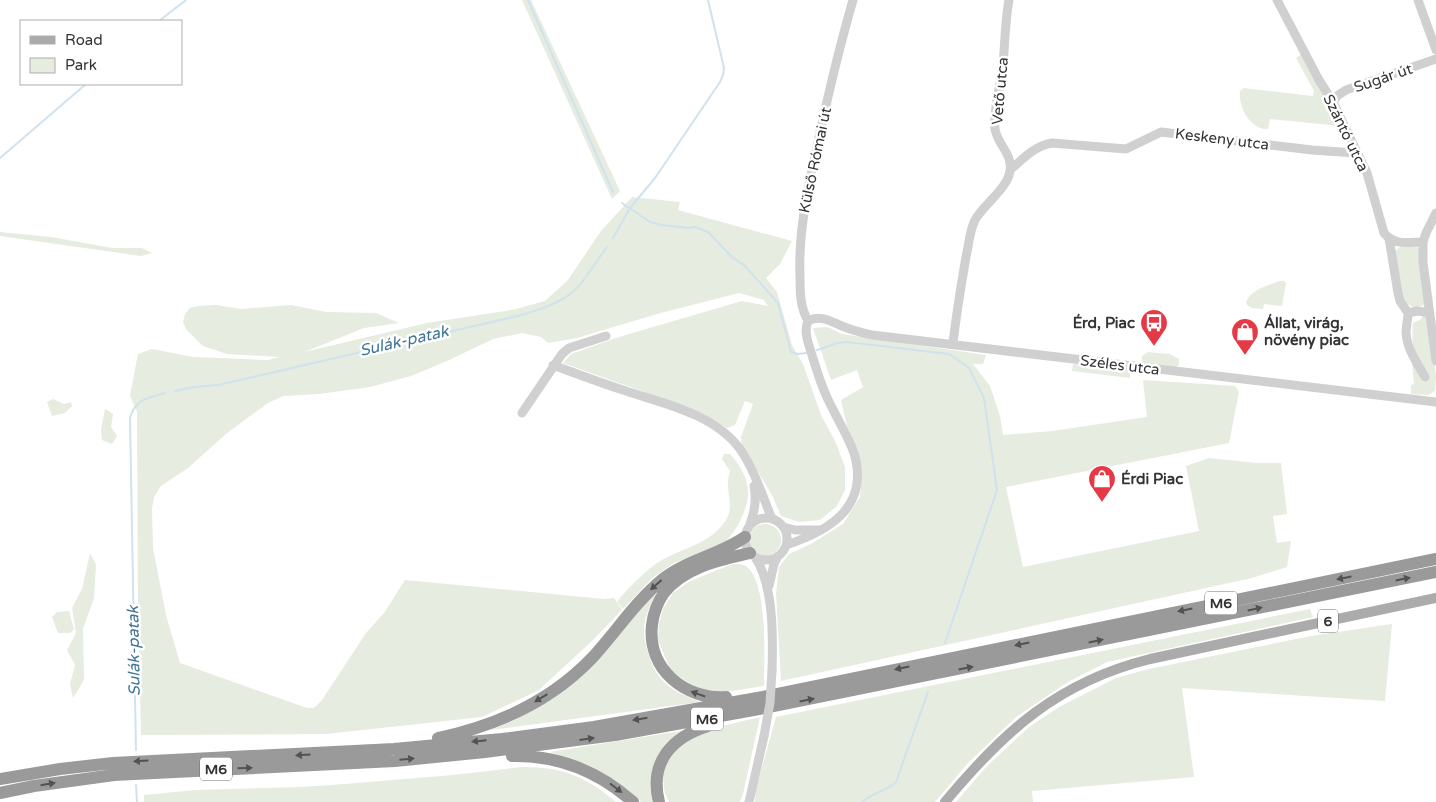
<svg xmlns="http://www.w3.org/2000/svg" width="1436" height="802" font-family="'Varela Round',sans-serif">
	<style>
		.green { fill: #e6ecdf }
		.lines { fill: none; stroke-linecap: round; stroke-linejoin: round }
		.stream { stroke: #cfe2ee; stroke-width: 2 }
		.minor { stroke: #d0d0d0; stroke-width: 9 }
		.major { stroke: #ababab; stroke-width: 10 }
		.highway { stroke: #9a9a9a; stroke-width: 12 }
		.minor-bridge { stroke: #d0d0d0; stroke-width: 9 }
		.oneway { fill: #525252 }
		.labels { text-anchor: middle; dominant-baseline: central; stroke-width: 5; stroke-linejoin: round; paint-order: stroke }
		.shield { fill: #fff; stroke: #707070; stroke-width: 1 }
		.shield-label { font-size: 14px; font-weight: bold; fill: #333 }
		.street-label { font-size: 15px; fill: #333; stroke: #fff }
		.poi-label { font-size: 15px; font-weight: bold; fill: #333; stroke: #fff; text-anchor: start }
		.water-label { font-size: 16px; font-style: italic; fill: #3f7597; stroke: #fff }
	</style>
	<rect width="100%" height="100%" fill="#fff"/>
	<path class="green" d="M522 0H531L620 191 612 199Z
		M1302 54 1341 126 1270 119 1268 129C1250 130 1238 106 1240 91L1244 88 1313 96 1314 91 1296 58Z
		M632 197 680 202 678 210 792 241 780 264 766 278 777 292 792 345 803 364 821 415 836 443 845 467V490L837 506 820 520 799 522 781 516 772 495 742 445 741 437 753 404 745 401 735 425 727 428 695 410 563 363 571 354 619 337 742 301 768 306 764 300 739 293 657 314 577 338 548 343 541 337 522 333 493 339 447 361 411 376 370 387 319 394 283 396 268 403 227 433 188 468 161 486 154 497 152 508 153 548 166 615 180 663 307 708H314L322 700 366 633 384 613 405 580 604 599 614 598 622 610 593 640 539 690 482 717 326 734 141 735 138 612 137 412 130 396 138 354 152 349 193 357 268 360 280 357 227 354 203 346 186 329 183 322 185 314 190 308 199 306 216 305 241 309 291 305 326 312 376 313 399 323 364 328 304 352 427 323 512 310 545 301 568 280 601 231Z
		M0 232 51 237 112 248H142L152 253 141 256 0 236Z
		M1411 245 1419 248 1425 305 1415 308 1405 303 1402 298 1394 252 1401 246Z
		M1279 281H1284L1286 283 1282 306 1264 304 1263 309 1252 308 1247 305 1246 302C1251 289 1267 286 1279 281Z
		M1424 315 1429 318 1436 377 1435 391 1428 395 1411 394V385L1414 384 1412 362 1422 376 1423 382 1428 381C1427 371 1420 365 1416 356 1412 348 1412 331 1413 323L1420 320Z
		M828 327 842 334 986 355 983 364H973L990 386 1000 416 1003 435 1052 431 1147 417 1143 380 1235 386 1239 392 1229 443 1006 487 1023 567 1199 531 1186 466 1209 458 1256 463H1281L1287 514 1273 516 1277 543 1291 541 1287 567 1252 578 781 681 776 593 779 567 789 554 811 544 843 524 860 497 862 474 858 452 847 426 841 400 863 387 857 370 831 380 813 328Z
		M1148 352 1170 354 1179 359V365L1175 367 1142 363V356Z
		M1073 364 1128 370 1130 371V378L1072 371Z
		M53 399 64 404 71 402 72 406 65 413 52 416 47 402Z
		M105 409 113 414 111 427 117 436 112 444 102 440 101 430Z
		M724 454H730C739 464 746 475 748 489 750 505 737 531 725 542L674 563 652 578 623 609 617 602C627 589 648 568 662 560 685 547 716 542 728 516 733 505 727 494 728 482 728 479 729 475 730 471L722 459Z
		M749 540a16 16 0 1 1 32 0a16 16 0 1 1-32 0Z
		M90 553 96 565 94 598 83 629 84 680 73 698 70 684 75 665 67 650 76 633 72 608 82 589Z
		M733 564C736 564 741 564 744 565 769 577 764 662 764 686L726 692 698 689 671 671 658 640 659 624 663 609 673 593 690 581Z
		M657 590C652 602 645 614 644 627 643 642 652 670 663 681 673 692 687 696 700 702L491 730 517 719 543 704 630 620Z
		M1310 609 1313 617 1107 662 1068 682 1016 717 968 763 935 802H755L756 789 776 717Z
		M69 611 74 629 70 633H58L52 617 57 612Z
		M1392 624 1385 701 1182 688 1194 777 1032 791 1033 802H956L987 766 1029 727 1059 707 1116 678 1149 669 1311 636Z
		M760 717 743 794 740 802H669C663 791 662 780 665 768 676 730 728 726 760 717Z
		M681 731 665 744 657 760 654 802H641L621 785 594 768 550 752Z
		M522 767C559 766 588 777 616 802H144V795L195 790 301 787 345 784 453 775Z"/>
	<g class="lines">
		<path class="stream" d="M528 0 613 192
			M159 21 186 0
			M0 158 86 84
			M622 203 650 222 662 225 689 228 695 227 708 232 732 257 745 266 778 303 791 352 798 354 806 353
			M613 238 630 208 655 178 720 82 723 75 724 68 708 0
			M817 350 838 343 847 342 949 354 969 368 984 398 997 490 945 643
			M175 391 194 387 218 385 518 316C538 310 561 304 577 288 588 276 597 260 607 247
			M136 750 130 418C135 399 148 398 165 393
			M136 785 137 802
			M863 802C873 792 887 791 896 782L928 692"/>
		<path class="minor" d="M1277 0 1319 80 1333 102 1367 173 1384 233C1395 246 1408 242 1423 242
			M1418 0 1436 50
			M1333 102 1337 96 1346 90 1436 59
			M1010 170C1023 159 1034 146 1052 143L1126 149 1161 132 1312 150 1356 153
			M1436 213 1426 233 1423 242V262L1436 361
			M1389 238 1398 293 1400 301 1408 313 1417 311 1430 313
			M1408 313C1408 320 1406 326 1406 333 1407 349 1417 363 1425 377
			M808 321C822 313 834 324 847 328 855 331 864 333 872 335L1436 402
			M808 321C800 307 800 292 800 277 798 229 809 184 819 137 829 91 840 45 853 0
			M953 344C956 315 961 286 966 257 969 245 969 232 975 220 983 205 1008 188 1010 171 1013 154 997 144 995 129 993 107 1001 86 1003 65 1005 43 1005 21 1009 0
			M553 365C577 374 601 383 626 391 665 404 714 414 740 449 754 469 763 497 772 519
			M522 413 562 354 569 348 606 336
			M745 539a21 21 0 1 1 42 0a21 21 0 1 1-42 0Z
			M750 524C755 511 757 500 754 486
			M783 527 795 530H821
			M786 545C829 531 870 507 854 453 847 433 834 414 826 395 820 382 816 368 812 355 809 345 803 331 808 321
			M755 557C774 586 773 637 772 671
			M769 586 774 564 778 556
			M749 802 764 736"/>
		<path class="major" d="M945 802C1004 731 1058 682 1150 659L1436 598"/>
		<path class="highway" d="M726 697C685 700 647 669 652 625 653 614 658 601 664 593 684 567 720 560 750 553
			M438 738C495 726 551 701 592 658 616 632 635 602 663 579 687 560 719 555 745 537
			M512 756C558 755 598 771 633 802
			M0 779 60 769 113 763 394 749 502 739 594 727 763 697 1436 559
			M0 793 34 786 114 775 395 761 485 752 615 735 759 709 1436 572
			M659 802C649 762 672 737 708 726"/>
		<path class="minor-bridge" d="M764 736 770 703 772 671"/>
	</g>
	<defs><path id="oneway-solid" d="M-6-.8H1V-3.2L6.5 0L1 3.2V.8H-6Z" transform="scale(1.25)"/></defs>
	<g class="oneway">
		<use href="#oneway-solid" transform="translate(1344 578) rotate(169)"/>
		<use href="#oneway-solid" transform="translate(1403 579) rotate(-11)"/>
		<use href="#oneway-solid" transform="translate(656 585) rotate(139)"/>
		<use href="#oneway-solid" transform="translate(1255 609) rotate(-12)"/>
		<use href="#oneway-solid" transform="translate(1185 610) rotate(169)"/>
		<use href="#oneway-solid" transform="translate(1096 641) rotate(-12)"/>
		<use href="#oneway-solid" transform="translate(1022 644) rotate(168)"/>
		<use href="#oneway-solid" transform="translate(902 668) rotate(168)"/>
		<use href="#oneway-solid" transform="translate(966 668) rotate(-11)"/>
		<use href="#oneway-solid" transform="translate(698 694) rotate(-161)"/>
		<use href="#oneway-solid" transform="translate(541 698) rotate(149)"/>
		<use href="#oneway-solid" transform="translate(807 700) rotate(-11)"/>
		<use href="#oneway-solid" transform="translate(640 719) rotate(171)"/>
		<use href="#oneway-solid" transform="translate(587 739) rotate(-8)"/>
		<use href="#oneway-solid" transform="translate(479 741) rotate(174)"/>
		<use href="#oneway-solid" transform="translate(303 755) rotate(177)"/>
		<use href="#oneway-solid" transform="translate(407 759) rotate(-5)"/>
		<use href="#oneway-solid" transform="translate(141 761) rotate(177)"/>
		<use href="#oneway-solid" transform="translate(245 768) rotate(-2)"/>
		<use href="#oneway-solid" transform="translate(48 784) rotate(-9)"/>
		<use href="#oneway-solid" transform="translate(616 788) rotate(37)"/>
	</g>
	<defs>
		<symbol id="bus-pin" viewBox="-11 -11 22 30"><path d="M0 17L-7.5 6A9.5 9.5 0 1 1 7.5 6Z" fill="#e63946" stroke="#fff"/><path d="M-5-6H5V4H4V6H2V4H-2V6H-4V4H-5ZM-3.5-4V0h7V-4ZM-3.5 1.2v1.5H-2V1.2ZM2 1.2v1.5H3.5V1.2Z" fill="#fff"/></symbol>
		<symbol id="shop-pin" viewBox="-11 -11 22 30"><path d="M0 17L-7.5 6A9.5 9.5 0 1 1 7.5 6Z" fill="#e63946" stroke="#fff"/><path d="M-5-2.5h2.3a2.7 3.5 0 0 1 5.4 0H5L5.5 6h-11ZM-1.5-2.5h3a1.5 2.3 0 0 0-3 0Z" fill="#fff"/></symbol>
	</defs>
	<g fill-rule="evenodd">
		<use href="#bus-pin" x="1138" y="307" width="32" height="43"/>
		<use href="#shop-pin" x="1229" y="316" width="32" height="43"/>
		<use href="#shop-pin" x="1086" y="463" width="32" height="43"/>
	</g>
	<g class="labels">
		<g class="shield">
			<rect x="1205" y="591.5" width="32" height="23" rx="4"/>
			<rect x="1318" y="609.5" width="20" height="23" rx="4"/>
			<rect x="691" y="707.5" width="32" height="23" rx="4"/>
			<rect x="200" y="757.5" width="32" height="23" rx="4"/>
		</g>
		<g class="shield-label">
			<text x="1221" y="603">M6</text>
			<text x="1328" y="621">6</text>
			<text x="707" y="719">M6</text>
			<text x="216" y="769">M6</text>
		</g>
		<g class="street-label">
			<text transform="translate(1383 78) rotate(-19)">Sugár út</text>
			<text transform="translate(1000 91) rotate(-85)">Vető utca</text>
			<text transform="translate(1346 133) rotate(64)">Szántó utca</text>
			<text transform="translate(1222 139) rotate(7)">Keskeny utca</text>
			<text transform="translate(815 160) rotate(-78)">Külső Római út</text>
			<text transform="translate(1120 365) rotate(7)">Széles utca</text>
		</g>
		<g class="poi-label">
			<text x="1135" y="323" text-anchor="end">Érd, Piac</text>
			<text x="1264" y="323">Állat, virág,<tspan x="1264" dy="17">növény piac</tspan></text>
			<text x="1121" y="479">Érdi Piac</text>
		</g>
		<g class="water-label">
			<text transform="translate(404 341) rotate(-13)">Sulák-patak</text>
			<text transform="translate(134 651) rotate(-91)">Sulák-patak</text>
		</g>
	</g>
	<rect x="20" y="20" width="162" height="65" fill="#ffffff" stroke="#adadad"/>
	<rect x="30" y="36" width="25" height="8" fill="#ababab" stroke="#adadad"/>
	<text x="65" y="45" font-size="15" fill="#333333">Road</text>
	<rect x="30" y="58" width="25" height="15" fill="#e6ecdf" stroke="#adadad"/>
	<text x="65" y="70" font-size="15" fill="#333333">Park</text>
</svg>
